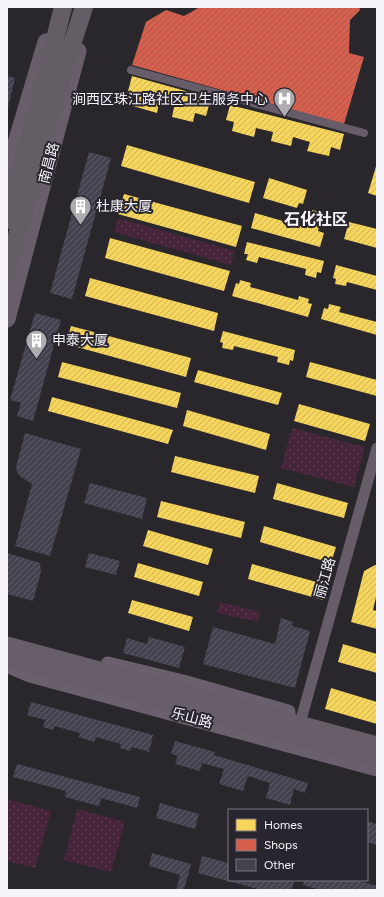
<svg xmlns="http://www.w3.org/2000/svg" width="384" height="897" font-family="Figtree,'Noto Sans SC',sans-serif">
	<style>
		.grass { fill: url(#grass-dots) }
		.homes { fill: url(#homes-hatch) }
		.shops { fill: url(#shops-hatch) }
		.building { fill: url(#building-hatch) }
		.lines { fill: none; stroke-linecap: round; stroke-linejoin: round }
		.pedestrian { stroke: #665d68; stroke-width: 8 }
		.minor { stroke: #665d68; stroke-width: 11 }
		.secondary { stroke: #6a5f6c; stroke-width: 15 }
		.primary { stroke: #685e69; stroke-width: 17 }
		.trunk { stroke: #655d66; stroke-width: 18 }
		.labels { text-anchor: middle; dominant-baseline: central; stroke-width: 4; stroke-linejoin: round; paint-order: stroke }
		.poi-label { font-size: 14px; fill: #f6f3f9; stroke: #29252e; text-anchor: start }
		.street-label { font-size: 14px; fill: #f6f3f9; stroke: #29252e }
		.quarter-label { font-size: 16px; font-weight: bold; fill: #f6f3f9; stroke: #29252e }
	</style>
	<defs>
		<pattern id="grass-dots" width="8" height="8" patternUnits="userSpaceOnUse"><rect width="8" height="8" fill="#46243a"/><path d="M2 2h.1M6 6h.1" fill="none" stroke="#583a4e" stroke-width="1.8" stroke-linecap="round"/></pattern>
		<pattern id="homes-hatch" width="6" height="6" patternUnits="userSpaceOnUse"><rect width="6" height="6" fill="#f6d55c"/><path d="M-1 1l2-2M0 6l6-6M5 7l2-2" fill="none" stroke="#cbb258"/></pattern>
		<pattern id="shops-hatch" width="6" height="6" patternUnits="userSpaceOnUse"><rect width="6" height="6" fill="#d6604d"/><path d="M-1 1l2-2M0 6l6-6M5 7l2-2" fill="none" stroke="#a5584c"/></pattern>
		<pattern id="building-hatch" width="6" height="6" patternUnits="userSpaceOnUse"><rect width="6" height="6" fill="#44424f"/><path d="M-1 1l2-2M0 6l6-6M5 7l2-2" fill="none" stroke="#605e69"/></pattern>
	</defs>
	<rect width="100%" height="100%" fill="#29272c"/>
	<path class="grass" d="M118 218 235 251 231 265 114 232Z
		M292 428 365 447 354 487 281 468Z
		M220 602 260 612 258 622 217 613Z
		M7 799 51 811 35 868 7 861Z
		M77 809 125 822 111 872 64 860Z"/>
	<path class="homes" d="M132 76 211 98 206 116 195 113 193 122 172 117 174 107 159 103 157 113 133 106 136 97 127 95Z
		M230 105 344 134 340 150 331 147 329 156 307 151 310 142 293 137 291 146 271 141 273 132 256 128 254 137 232 131 234 122 226 120Z
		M127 145 255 182 249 203 121 166Z
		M377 163V196L368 193Z
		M269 178 307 190 303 204 299 203 297 208 263 198Z
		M124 194 242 226 236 247 118 214Z
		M312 210 323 213 318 231 324 233 320 247 251 228 255 213 307 228Z
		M349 222 377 229V248L344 239Z
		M110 238 230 271 224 291 105 258Z
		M247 242 324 261 321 273 317 272 316 278 305 275 306 269 259 257 257 263 246 260 248 254H244Z
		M336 265 377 276V290L347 282 346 286 335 284 336 279 333 278Z
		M90 278 218 313 214 331 85 296Z
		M240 280 251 283 250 287 298 300 299 296 309 299 308 303 312 304 308 317 232 296 236 283 239 284Z
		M329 304 341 307 339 312 377 322V335L321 319 324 308 328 309Z
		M71 326 191 358 186 377 66 344Z
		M223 331 295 350 293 361 290 360 289 365 277 362 278 357 234 346 233 350 222 348 223 343 220 342Z
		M62 362 181 393 177 408 58 377Z
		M310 362 377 380V396L306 377Z
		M198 370 282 393 278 405 194 382Z
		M52 397 173 430 168 444 48 411Z
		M299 404 370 424 365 441 294 421Z
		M187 410 270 434 266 450 183 426Z
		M175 456 259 476 255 493 171 472Z
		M277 483 348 503 344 518 273 499Z
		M161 501 245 522 241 538 157 517Z
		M264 526 336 547 331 563 260 542Z
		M148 530 213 549 208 565 143 546Z
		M138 563 203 582 199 596 134 577Z
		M252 564 327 585 323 600 248 579Z
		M375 565H377V593L373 610 377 611V629L351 622 364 571Z
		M132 600 193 617 189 631 128 613Z
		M343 644 377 654V673L338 662Z
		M331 688 377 702V724L325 709Z"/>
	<path class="shops" d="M200 7H359L360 10 350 20 349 53 364 57 344 124 132 65 146 22 166 10 184 16Z"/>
	<path class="building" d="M7 76 15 78 8 107H7Z
		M89 152 111 158 72 299 50 293Z
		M35 313 61 320 33 421 17 416 21 403 10 400Z
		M25 433 81 449 50 556 15 546 32 484 21 477 17 472 16 467Z
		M90 483 147 498 142 519 84 503Z
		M7 553 40 563 41 572 33 601 7 594Z
		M89 553 120 561 116 575 85 567Z
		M281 618 293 622 292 626 310 631 295 688 203 664 213 627 275 644Z
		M149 637 185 647 179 668 123 653 127 638 147 644Z
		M31 702 153 735 149 752 132 747 130 751 120 748 121 744 96 737 94 742 79 737 80 733 54 726 53 730 43 727 45 720 27 715Z
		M175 741 215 752 214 755 308 783 305 793 294 789 290 805 266 798 270 783 248 776 243 791 219 784 224 769 202 763 200 771 175 764 178 756 171 754Z
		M17 764 140 797 137 808 101 798 99 806 65 797 66 791 13 777Z
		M160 803 199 814 195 829 156 818Z
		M367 821 377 824V845L367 842Z
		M152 853 191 864 184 890H176L180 875 149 866Z
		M202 856 229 863V880H292L294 881 292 890H262L198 873Z
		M305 880H356L377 886V890H320L303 885Z"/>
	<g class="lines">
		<path class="pedestrian" d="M131 70 364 133"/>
		<path class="minor" d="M302 716 377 448"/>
		<path class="secondary" d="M108 664 183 682 288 712
			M7 665 30 675 377 769"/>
		<path class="primary" d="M7 173 46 42
			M7 319 78 51
			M7 645 377 745
			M7 660 12 659 377 759"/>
		<path class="trunk" d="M7 220 41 95 63 7
			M7 272 55 98 84 7"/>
	</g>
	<defs>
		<symbol id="hospital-pin" viewBox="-11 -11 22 30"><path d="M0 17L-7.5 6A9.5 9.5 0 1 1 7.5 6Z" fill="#aeacb1" stroke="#29252e"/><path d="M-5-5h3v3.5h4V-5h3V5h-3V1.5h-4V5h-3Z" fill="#fff"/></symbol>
		<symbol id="building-pin" viewBox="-11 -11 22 30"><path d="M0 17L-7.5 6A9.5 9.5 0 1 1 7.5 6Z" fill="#aeacb1" stroke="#29252e"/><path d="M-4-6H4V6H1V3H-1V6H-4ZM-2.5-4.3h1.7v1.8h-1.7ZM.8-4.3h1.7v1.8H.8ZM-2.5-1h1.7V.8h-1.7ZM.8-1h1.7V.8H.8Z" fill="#fff"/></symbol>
	</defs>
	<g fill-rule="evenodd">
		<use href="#hospital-pin" x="272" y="86" width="25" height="34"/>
		<use href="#building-pin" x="68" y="194" width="25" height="34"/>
		<use href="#building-pin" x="24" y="328" width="25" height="34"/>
	</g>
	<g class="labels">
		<g class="poi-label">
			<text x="268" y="99" text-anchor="end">涧西区珠江路社区卫生服务中心</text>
			<text x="96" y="206">杜康大厦</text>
			<text x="52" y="340">申泰大厦</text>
		</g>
		<g class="street-label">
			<text transform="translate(49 163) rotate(-75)">南昌路</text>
			<text transform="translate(325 578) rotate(-74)">丽江路</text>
			<text transform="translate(192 718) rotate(15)">乐山路</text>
		</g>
		<g class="quarter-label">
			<text x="316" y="219">石化社区</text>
		</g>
	</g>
	<rect width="384" height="897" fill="none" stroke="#f6f3f9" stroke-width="16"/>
	<rect x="228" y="809" width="140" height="72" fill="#29252e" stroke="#7b777f"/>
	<rect x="236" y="819" width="20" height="12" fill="#f6d55c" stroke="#7b777f"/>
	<text x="264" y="829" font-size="12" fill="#f6f3f9">Homes</text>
	<rect x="236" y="839" width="20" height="12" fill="#d6604d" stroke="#7b777f"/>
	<text x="264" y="849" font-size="12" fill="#f6f3f9">Shops</text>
	<rect x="236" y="859" width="20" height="12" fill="#44424f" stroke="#7b777f"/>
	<text x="264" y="869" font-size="12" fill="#f6f3f9">Other</text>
</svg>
